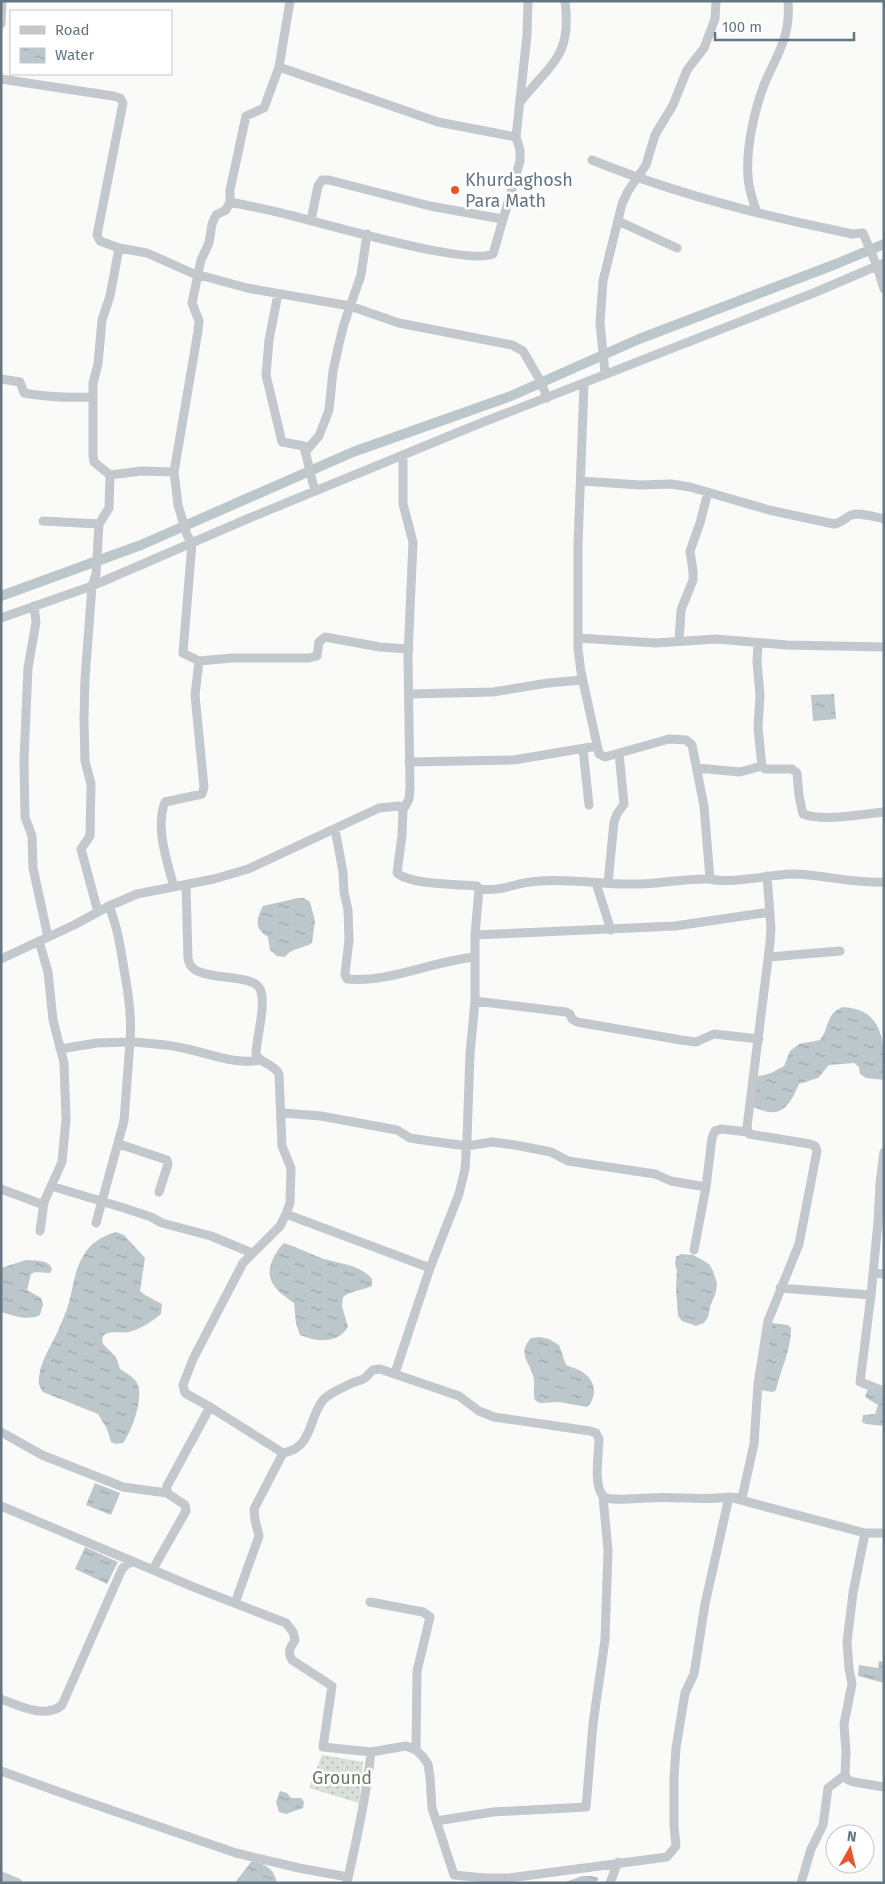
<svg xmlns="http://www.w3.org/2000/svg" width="885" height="1884" font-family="'Fira Sans',sans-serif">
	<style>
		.park { fill: url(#park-dots) }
		.water { fill: url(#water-ripples) }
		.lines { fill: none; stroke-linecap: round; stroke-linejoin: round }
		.canal { stroke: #bbc7cb; stroke-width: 10 }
		.minor { stroke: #c3c8cc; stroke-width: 9 }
		.poi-dot { fill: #e4572e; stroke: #fff; stroke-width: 2 }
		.labels { text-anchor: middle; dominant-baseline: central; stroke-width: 5; stroke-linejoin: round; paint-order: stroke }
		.poi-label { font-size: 18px; fill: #657683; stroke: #fff; text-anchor: start }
		.park-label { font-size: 18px; fill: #687a64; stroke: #fff }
	</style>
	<defs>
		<pattern id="park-dots" width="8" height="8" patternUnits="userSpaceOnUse" patternTransform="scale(1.25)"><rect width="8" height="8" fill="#dadfd7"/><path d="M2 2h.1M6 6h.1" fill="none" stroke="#b4b9b4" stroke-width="1.8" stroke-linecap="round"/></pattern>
		<pattern id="water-ripples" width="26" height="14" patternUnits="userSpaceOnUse" patternTransform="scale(1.25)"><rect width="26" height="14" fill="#bbc7cb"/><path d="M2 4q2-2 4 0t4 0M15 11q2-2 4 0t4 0" fill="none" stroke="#9ca6aa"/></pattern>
	</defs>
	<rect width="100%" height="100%" fill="#fafaf8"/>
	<path class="park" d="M322 1755 363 1762 359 1803 309 1788Z"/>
	<path class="water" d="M834 694 836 719 813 721 811 695Z
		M298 898H304L310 902 315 921 312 943C303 949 292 947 285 957L277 956 270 950 268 937C254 928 256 919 263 906Z
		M843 1007C885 1010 884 1042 884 1080L866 1078 860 1074 859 1067 854 1063 829 1065 818 1078 799 1084C789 1107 781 1120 754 1107L756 1077 771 1073 784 1066 790 1051 799 1044 820 1040C830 1027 825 1014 843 1007Z
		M116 1232 124 1235 145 1258 140 1291 145 1295 162 1304 161 1314C151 1322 141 1329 129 1332 119 1334 107 1329 102 1338L103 1344 116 1357 120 1369C126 1373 135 1377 138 1385 143 1400 132 1431 123 1443L116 1444 111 1442 107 1429 98 1414 43 1392C39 1386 38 1383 39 1377 41 1360 51 1346 58 1331 61 1324 64 1316 67 1309 74 1288 73 1269 87 1250 94 1241 105 1235 116 1232Z
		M284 1243C296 1247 307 1252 318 1257 335 1263 360 1264 372 1279V1286C362 1291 352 1290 343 1297L342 1306 348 1327C338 1344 316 1342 300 1335L296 1324 294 1303C280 1293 265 1283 271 1264 274 1255 278 1249 284 1243Z
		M681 1254 693 1255 699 1258 709 1264 713 1271 717 1283 716 1292 710 1307 708 1317 704 1323 696 1326 691 1324 682 1321 678 1316 676 1289 677 1270 675 1264 676 1257Z
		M26 1260C35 1261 49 1259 52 1269L50 1273 35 1272 31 1274 27 1290 41 1298 43 1304 40 1315C27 1321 15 1316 1 1312V1268Z
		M772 1323 788 1325 791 1328C791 1351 781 1368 776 1390L773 1392 761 1390Z
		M540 1337 549 1339 559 1345 566 1365C572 1368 580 1369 585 1374 596 1382 597 1398 587 1407L559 1402 540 1403 535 1400C532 1392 536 1384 533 1376 529 1360 517 1354 531 1338Z
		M868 1389 884 1392V1426L866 1424 862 1422 863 1415 875 1414 878 1405 865 1397Z
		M95 1483 120 1493 111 1515 86 1505Z
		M85 1547 118 1562 107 1584 75 1569Z
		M879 1661 884 1662V1683L858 1676 859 1665 878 1668Z
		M280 1791 287 1793 291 1798H301L304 1802 303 1808 286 1814 279 1812 276 1802Z
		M251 1862C265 1862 275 1870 277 1883H235Z
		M582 1876C588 1876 595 1875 599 1879L595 1883H563Z"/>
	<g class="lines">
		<path class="canal" d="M1 596 141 545 353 452 511 396 639 339 836 264 884 244"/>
		<path class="minor" d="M1 24 2 1
			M279 67 438 122 516 137
			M1 79 113 96 120 98 123 103 97 235 100 241 119 248 110 296 102 320 98 364 93 383V455L94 462 110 475 109 508 99 524 96 574 92 586 85 679 84 719 85 761 91 784 90 836 81 849 98 912
			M521 101C552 62 572 56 565 1
			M592 160C670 192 751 213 834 230L852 234 863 233 877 266 884 289
			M230 202C250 206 270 210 289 215 323 223 468 266 493 254L520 161V150L516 137 527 35 528 1
			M757 213C753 201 748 188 748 176 746 148 754 111 764 85 777 54 791 37 788 1
			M311 220 318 186 322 180H329L430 206 502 219
			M618 221 677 248
			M119 248 147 253 192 273 247 288 350 306 399 323 512 345 523 351 541 382 547 398
			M278 294 269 340 266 375 282 442 304 446 313 484 316 490
			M605 373 600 323 603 281 622 204 628 191 646 165 655 135 673 105 687 70 704 48 715 19 716 1
			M1 379 20 382 24 393C47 397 70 398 93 397
			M584 384 578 545V649L581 672 599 754 605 757 669 739 686 740 692 745 704 806 710 879C731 884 768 875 791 874 822 874 853 884 884 882
			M305 452 319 436 329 410 333 371 339 344 344 324 361 275 367 234
			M403 455V504L413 542 408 655 410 789 409 799 403 810 402 835 397 873C411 885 457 884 477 886L479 889C504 892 515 882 539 881 571 878 602 885 634 884 660 884 685 878 710 879
			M110 475 141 471 174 472
			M581 481 640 485 671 484 690 487 769 510 834 524C841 523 845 518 851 515 861 512 874 517 884 519
			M43 521 99 524
			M34 606 36 622 28 668 24 759 25 817 32 836 33 868 48 937
			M1 618 92 586 247 519 476 425 816 292 884 263
			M578 638 656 643 716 639 787 645 884 647
			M679 641 681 610 693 580V571L690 551 700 523 708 492
			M758 643 757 662 760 695 758 728 762 766 765 769H792L797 773 799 796 803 814C824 822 862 814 884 812
			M199 661 232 658H309L317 656 319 642 325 637 380 647 409 649
			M409 694 493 692 548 683 583 680
			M583 749 589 805
			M409 762 514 760 597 746
			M697 768 740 772 762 766
			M335 829 343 872 344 892 348 910 349 940 345 974 347 979C389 983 433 961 475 957
			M596 883 611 930
			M608 883 614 822 617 814 624 804 619 753
			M186 885 188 959C189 961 189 964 191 966 201 981 253 973 260 989 267 1005 256 1037 256 1055 262 1064 274 1064 279 1074L282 1146 291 1168 290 1203 286 1214 280 1226 243 1263 193 1359 183 1385 185 1393 210 1407 283 1453C313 1448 308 1419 323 1400 329 1393 342 1388 350 1384 355 1381 361 1381 365 1378 368 1375 370 1372 373 1370L380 1369 459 1396 479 1411 494 1417 590 1431 596 1433 599 1439C599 1453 593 1485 603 1496 609 1502 639 1498 648 1498 675 1496 702 1501 729 1497L865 1533H884
			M174 887C167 861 155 828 165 802L202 794 204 787 195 695 199 661 183 653 192 543 187 535 178 505 174 472 198 331 199 321 192 303 201 260 209 243 212 224 216 215 226 210 230 202V190L246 116 264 108 279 67 290 1
			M109 906C118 928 121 951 125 975 129 997 132 1019 130 1042 149 1043 168 1044 187 1049 211 1054 236 1065 260 1060
			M475 935 675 926 770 912
			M39 941 48 972 53 1020 64 1063 66 1119 62 1162 44 1202 40 1231
			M769 957 840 951
			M1 959 74 925 109 906 137 894 214 879 248 869 379 808 399 806 403 810
			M475 1001 566 1012 570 1014 572 1019 577 1022 681 1040 696 1042 714 1034 759 1039
			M60 1049 97 1043 130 1042 124 1121 96 1223
			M282 1113 321 1116 397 1130 410 1138 430 1141 467 1146 492 1142 515 1145 551 1152 568 1161 655 1174 671 1181 706 1187 712 1138 715 1131 721 1129 748 1132
			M119 1144 167 1160 168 1164 159 1192
			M51 1186 124 1208 151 1217 162 1223 211 1236 252 1253
			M1 1189 44 1205
			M286 1214 430 1268
			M694 1250 706 1187
			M873 1273 884 1274
			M780 1288 871 1295 878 1222 880 1183 884 1152
			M871 1295 860 1382 884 1391
			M395 1373 430 1268 459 1194 465 1169 467 1139 470 1054 475 1001V935L479 889
			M1 1432 42 1455 123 1487 167 1493
			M1 1506 196 1588 286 1623 293 1632 295 1640C290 1648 287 1652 292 1660L332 1686 323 1747 371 1752 406 1746 416 1750 423 1757 428 1764 430 1777 432 1808 454 1875 485 1878 487 1881
			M865 1533 853 1593 847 1642 849 1668 852 1684 844 1724 846 1752 845 1775 848 1780 854 1782 884 1787
			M153 1569 186 1511 185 1505 167 1493V1486L210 1407
			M370 1602 423 1612 430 1617 417 1671 416 1750
			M235 1603 259 1536 255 1520 254 1509 283 1453
			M1 1699C19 1706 46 1719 62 1705L122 1569 127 1564 134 1562
			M1 1771 73 1797 236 1853 299 1868 348 1877
			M436 1821 493 1812 586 1807 593 1724 605 1640 608 1550 603 1497
			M1 1876 18 1883
			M485 1878H509L667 1857 676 1846 674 1826V1777L676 1748 685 1693 694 1674 705 1604 729 1497 742 1498 754 1444 758 1384 768 1321 799 1244 817 1151 815 1146 810 1144 749 1134 747 1127 770 943 771 928 767 876
			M347 1883C357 1837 366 1798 371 1752
			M610 1883 618 1862
			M801 1883 811 1849 823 1825 828 1788 845 1775"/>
	</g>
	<circle class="poi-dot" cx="455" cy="190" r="5"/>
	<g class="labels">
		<g class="poi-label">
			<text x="465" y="180">Khurdaghosh<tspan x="465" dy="21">Para Math</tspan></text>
		</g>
		<g class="park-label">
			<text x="342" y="1778">Ground</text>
		</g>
	</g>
	<rect width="885" height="1884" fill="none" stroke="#657683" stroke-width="5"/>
	<rect x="10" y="10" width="162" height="65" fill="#ffffff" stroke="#c1c8cd"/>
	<rect x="20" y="26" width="25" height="8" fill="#c3c8cc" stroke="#c1c8cd"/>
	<text x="55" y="35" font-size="15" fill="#657683">Road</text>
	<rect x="20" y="48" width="25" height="15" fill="url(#water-ripples)" stroke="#c1c8cd"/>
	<text x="55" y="60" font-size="15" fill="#657683">Water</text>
	<g transform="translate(850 1849) rotate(8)"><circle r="24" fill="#ffffff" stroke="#c1c8cd"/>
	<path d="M0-4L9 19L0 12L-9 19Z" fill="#e4572e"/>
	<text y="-8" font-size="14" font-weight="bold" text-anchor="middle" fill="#657683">N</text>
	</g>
	<path d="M715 32v8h139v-8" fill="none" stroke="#657683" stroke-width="2.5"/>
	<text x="722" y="32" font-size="15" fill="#657683" stroke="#ffffff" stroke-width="4" paint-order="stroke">100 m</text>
</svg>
